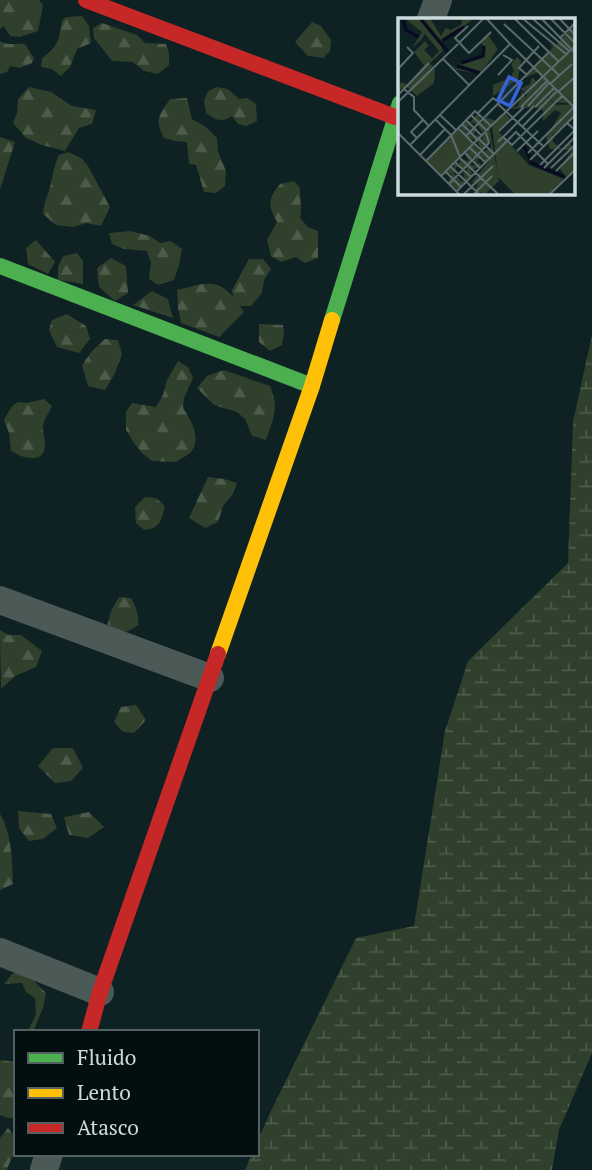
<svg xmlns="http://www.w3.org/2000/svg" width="592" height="1170" font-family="'PT Serif',serif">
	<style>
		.forest { fill: url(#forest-firs) }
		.wetland { fill: url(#wetland-marsh) }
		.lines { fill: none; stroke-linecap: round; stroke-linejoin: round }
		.street { stroke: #4c5a57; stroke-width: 28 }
		.fast { stroke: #4caf50; stroke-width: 16 }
		.slow { stroke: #ffc107; stroke-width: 16 }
		.jam { stroke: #c62828; stroke-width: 16 }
		.inset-river { fill: none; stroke: #090c21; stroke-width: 3.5 }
		.inset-road { fill: none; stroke: #5a6c6e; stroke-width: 2 }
		.view { fill: #3763d9; fill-opacity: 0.15; stroke: #3763d9; stroke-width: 3.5 }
		.inset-edge { fill: none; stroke: #cbdcde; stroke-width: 3.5 }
	</style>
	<defs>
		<pattern id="forest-firs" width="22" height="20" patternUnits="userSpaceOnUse" patternTransform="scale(1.75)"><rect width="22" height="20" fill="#2f402c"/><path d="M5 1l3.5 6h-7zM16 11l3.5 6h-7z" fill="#4c5b4a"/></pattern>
		<pattern id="wetland-marsh" width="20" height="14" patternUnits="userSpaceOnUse" patternTransform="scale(1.75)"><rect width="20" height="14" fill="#2f402c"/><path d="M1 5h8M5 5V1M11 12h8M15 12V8" fill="none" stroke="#4c5b4a"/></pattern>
	</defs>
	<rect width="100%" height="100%" fill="#0e2123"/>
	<path class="forest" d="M0 0H39L43 5 38 31 20 37 10 36 4 26 0 29Z
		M82 16 89 26 91 43 77 49 70 67 61 76 52 69 41 67 42 58C59 46 59 39 62 20L67 17Z
		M312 22 321 26 331 40 330 51 324 57 325 58 308 56 295 42Z
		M102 23 137 35 145 43 166 44 169 53V65L158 74 144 71 133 62 112 61 94 38 93 28Z
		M0 41C8 46 16 43 25 44L34 58 32 63 20 68 10 66 7 72 0 74Z
		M29 87 51 92 72 106 96 110 92 124 79 128 65 151 42 145 26 138 13 123 17 113 18 99Z
		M217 87 228 89 239 99 247 98 256 104 257 121 246 126 238 124 232 116C222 123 215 120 206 113L204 101 208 91Z
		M187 98 192 119 206 127 217 138 218 152 226 171 225 186 216 193 204 192 196 165 189 164 187 142 175 141 164 138C154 119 159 116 170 99Z
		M0 137 15 142 0 190Z
		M68 152 81 158 88 166 110 207 101 226 86 223 74 227 56 225 43 214C44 204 46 199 49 190 53 178 53 167 59 155Z
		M294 181 300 188C300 199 302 208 300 218L308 227 318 231V258L305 263 296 257 281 262 271 256 267 240 277 222C268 205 267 200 280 184Z
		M130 231 150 236 160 243 171 241 182 249 179 265 174 280 158 285 149 279 151 263 147 251 124 249 112 244 109 233Z
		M36 240 55 262 48 274 28 264 26 248Z
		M77 253 83 261V284L58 280V267L63 256Z
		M111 258 126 266 128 293 115 301 99 287 97 268Z
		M249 259H263L271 269 264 280 262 293 251 306H240L244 312 219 337 181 323 178 308 177 290C199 285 217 276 233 297L232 290Z
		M152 291 168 299 173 318 133 305Z
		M67 314 86 326 90 339 79 353 57 347 49 330 52 320Z
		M259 324 283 325 284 334 282 345 270 351 259 342Z
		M105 339 118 340 122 354 115 373 105 390 88 386 82 365 93 350Z
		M178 361 188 367 193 378 184 398 183 408C191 420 202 438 191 452 187 456 180 459 176 462L152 461 142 453 134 443 126 430V412L132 403 156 407 163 395 167 380Z
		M224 370 270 386C279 408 274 418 266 440L252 436 245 419 237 412 214 405 197 388 207 376Z
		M44 399 52 406C49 413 44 419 43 426 42 432 45 437 45 443 46 466 22 458 11 451L9 433 4 420 12 406 18 402 27 403Z
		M208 477 224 479 237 483 233 494 223 506 218 522 205 528 189 518Z
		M145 497 156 498 165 506C161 521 161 528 144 530L136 523 135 507Z
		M119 597 131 598C136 607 139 615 138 625 125 635 122 632 107 626L111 611Z
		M0 630 8 635H21L42 651 36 667 15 676 1 689Z
		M136 705 146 720 134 733 123 732 114 722 121 707Z
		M53 748H73L83 768 71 781 55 783 38 766Z
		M18 811 51 814 57 828 43 839 29 841 19 828Z
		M89 812 104 827 88 838 69 835 64 817Z
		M0 814C12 833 12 861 13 884L0 890Z
		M18 971 29 976 46 993 43 1008 33 1032H27L36 1015 35 998 26 992 22 983 4 984 12 974Z
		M0 1060 16 1062V1118H8L0 1115Z
		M8 1128C11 1132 14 1135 16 1139 19 1148 9 1161 7 1170H0V1138Z"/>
	<path class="wetland" d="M592 335V1053L559 1130 552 1170H245L252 1154H257V1142L270 1113 356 938 414 926 445 731 468 661 568 563 573 422Z"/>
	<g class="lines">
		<path class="street" d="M431 19 438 0
			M0 600 210 678
			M0 952 100 992
			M44 1170 49 1154"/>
		<path class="fast" d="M0 266 312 386
			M332 320 400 103"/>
		<path class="slow" d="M218 654 312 386 332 320"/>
		<path class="jam" d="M86 0 395 117
			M89 1032 100 992 218 654"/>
	</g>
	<g transform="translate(398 18)">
		<rect width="177" height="177" fill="#0e2123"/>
		<path d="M60 111 76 126 43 157 28 143Z" fill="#2f402c"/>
		<path d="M6 0H32L43 18 48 10 53 12 64 6 63 0 75 1 43 26 45 33 32 45 37 52 36 65 19 78 9 69 0 72 3 64 10 67 26 47 16 34 27 23 31 28 26 32 34 40 41 33 27 16 23 22 14 30 24 14ZM177 6V58L149 79 158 87 177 86V100L154 117 155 124 164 131 171 125 177 130V151L168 159 162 151 174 132 152 131 148 119 163 95 157 92 145 103V92L138 89 111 91 120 88 124 73 128 80 134 59 139 64 143 60 140 54 129 58 155 29 151 25 157 28ZM80 95 83 104 77 101 79 107 74 104 67 114H72L71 110 75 105 72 112 79 110 76 117 83 118 85 128 84 119 89 113 86 110V113L79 117 84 114 80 108 88 100 96 102V109L91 107 101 163 87 176 77 173 80 164 73 165 91 143 83 144 87 140 80 141 78 147 81 144 84 148 73 152 74 158 68 154 71 146 77 148 78 139H72L73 142 69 147H67L69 148V150L58 149 56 156 63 163H67L65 154 72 159 60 172 50 165 54 155 46 157 52 150 56 152V146L61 147 62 140 71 144 67 136 76 126 83 135 93 130V123L83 132 79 123 69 119 73 115 66 116 62 108 67 103 71 106Z" fill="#2f402c"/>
		<path d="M90 17 100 31 82 56 59 52 51 45 58 50 66 42 83 39 87 31 83 25ZM171 35 177 40V86L155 84 139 68 127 74 122 71 145 60 140 54 127 60 135 51 150 53ZM119 39 123 43 120 61 95 78V67L112 60 116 53 113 46ZM107 95 113 102 101 114 131 147 166 161 151 176H117L100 159 94 108Z" fill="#2f402c"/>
		<path class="inset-river" d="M4 0 8 12 21 19M22 0 50 34M44 23 66 9M63 45 85 38 86 28M59 48 82 55M126 128 134 145 167 159"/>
		<path class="inset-road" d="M116 0 160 43M124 0 168 36M134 0 171 33M143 0 177 35M152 0 177 25M161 0 177 17M106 6 162 58M70 8 57 20 71 35 93 14M162 20 177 5M61 25 86 0M112 26 177 90M45 41 71 67M0 51 15 35 9 29M100 57 114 42 105 37M129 57 121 50 141 28M152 66 174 46M6 71 16 79V92L31 108M160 74 177 59M0 77 31 45M0 84 60 26M100 86 145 128M130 88 151 65M123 89 149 63M137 89 156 70M80 95 95 80 102 85M42 97 58 112M73 97 89 113M37 101 53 117 62 139M68 102 84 118M64 106 80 122M93 108 177 28M125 108 159 73M60 110 76 126M101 113 126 89M0 115 61 176M68 118 150 35M105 119 114 127 164 78M19 120 13 114 25 102M100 124 136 88M76 125 92 141M12 127 112 26 88 0M72 130 88 145M119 133 140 113M67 135 82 150M130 135 176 89M96 136 118 114 150 146M22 137 47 111M62 140 100 176M132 142 177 97M28 143 77 93 93 108 43 158M57 144 73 159M142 147 177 112 169 105M53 149 81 176M146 150 177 119M153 150 177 127M158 153 177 134M48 154 63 169M51 166 91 125 88 115M58 174 96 136 81 121M66 176 95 148M76 176 94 158M152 176 177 152"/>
		<path class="view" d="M111 59 123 65 112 88 100 82Z"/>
		<rect width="177" height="177" class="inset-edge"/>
	</g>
	<rect x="14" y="1030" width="245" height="126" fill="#030e0f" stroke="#536062" stroke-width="2"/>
	<rect x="28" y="1053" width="35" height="10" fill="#4caf50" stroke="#536062" stroke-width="2"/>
	<text x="77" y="1065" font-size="21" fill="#cbdcde">Fluido</text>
	<rect x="28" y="1088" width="35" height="10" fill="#ffc107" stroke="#536062" stroke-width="2"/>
	<text x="77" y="1100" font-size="21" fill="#cbdcde">Lento</text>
	<rect x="28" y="1123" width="35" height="10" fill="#c62828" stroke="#536062" stroke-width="2"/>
	<text x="77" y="1135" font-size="21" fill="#cbdcde">Atasco</text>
</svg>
